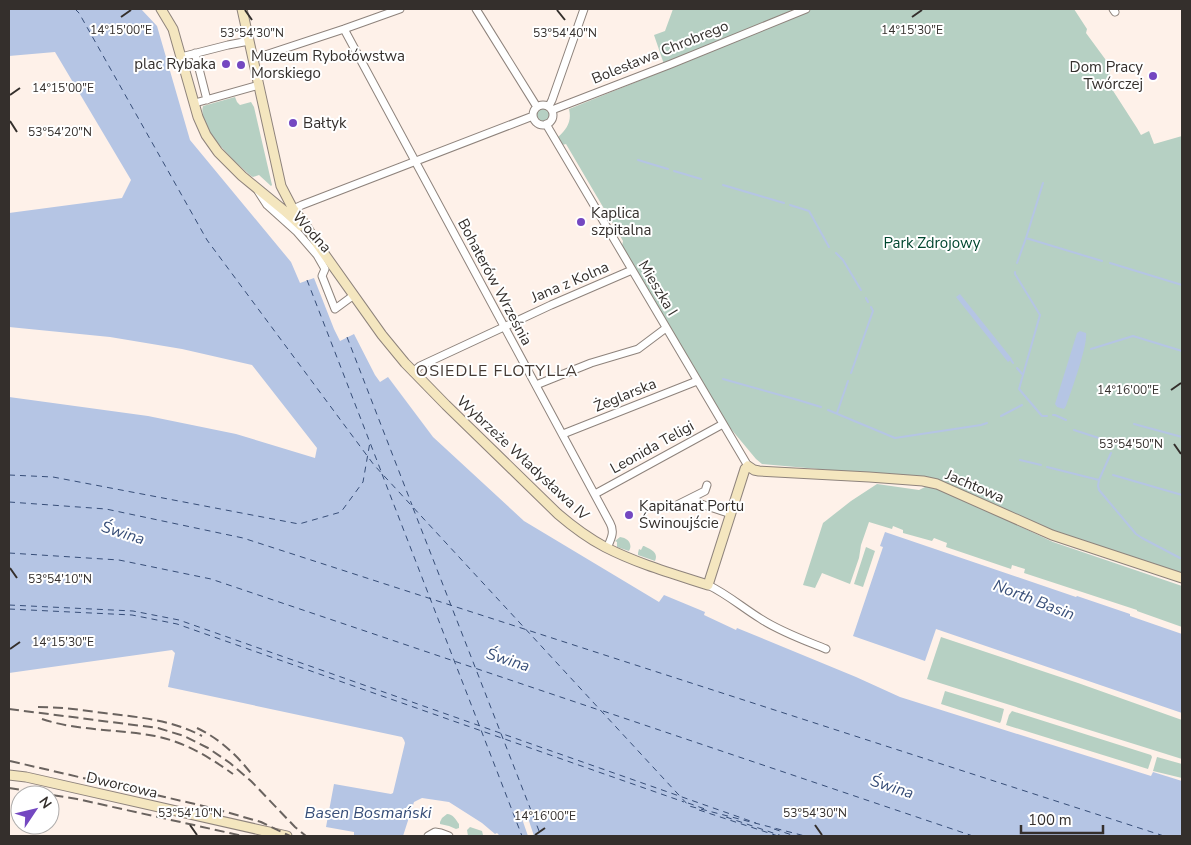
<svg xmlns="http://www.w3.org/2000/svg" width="1191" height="845" font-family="'Nunito Sans',sans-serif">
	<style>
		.green { fill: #b6d0c3 }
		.water { fill: #b5c5e4 }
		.pier { fill: #fef1e9 }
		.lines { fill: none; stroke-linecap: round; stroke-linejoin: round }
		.stream { stroke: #b5c5e4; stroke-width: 2 }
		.ferry { stroke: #374e78; stroke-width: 1; stroke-dasharray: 6 5; stroke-linecap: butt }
		.street-casing { stroke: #8e837c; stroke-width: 9 }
		.secondary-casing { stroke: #8e837c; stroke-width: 11 }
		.street { stroke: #fff; stroke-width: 7 }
		.secondary { stroke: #f4e6bf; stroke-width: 9 }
		.rail { stroke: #6a635f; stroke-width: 2; stroke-dasharray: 10 5; stroke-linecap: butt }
		.ticks { fill: none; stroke: #342f2c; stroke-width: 2 }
		.poi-dot { fill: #7448c1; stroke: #fff; stroke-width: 2 }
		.labels { text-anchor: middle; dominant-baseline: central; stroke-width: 4; stroke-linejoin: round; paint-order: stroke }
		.street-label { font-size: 15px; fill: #342f2c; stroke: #fff }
		.poi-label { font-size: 15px; fill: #342f2c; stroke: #fff; text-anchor: start }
		.park-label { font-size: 15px; fill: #00462f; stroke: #fff }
		.neighbourhood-label { font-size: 16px; letter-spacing: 1px; fill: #443a34; stroke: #fff }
		.water-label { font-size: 16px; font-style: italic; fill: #374e78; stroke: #fff }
		.ticks-label { font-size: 12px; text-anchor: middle; fill: #342f2c; stroke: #fff; stroke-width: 4; stroke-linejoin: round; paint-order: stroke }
	</style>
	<rect width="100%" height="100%" fill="#fef1e9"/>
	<path class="green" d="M673 9H1074L1087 29 1086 33 1111 67 1108 83 1137 128 1141 135 1149 131 1154 144 1182 136V573L1044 528 949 484 935 480 886 475 762 464 756 459 726 423 622 246 623 241 566 144 562 145 558 137C567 129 572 121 569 109L666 70 654 35 665 31Z
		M235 97 237 102 240 105 251 102 254 107 272 185 271 186 259 175 253 177 251 176C236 163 197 128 203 106Z
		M536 115a7 7 0 1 1 14 0a7 7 0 1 1-14 0Z
		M877 484 919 490 931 484 1053 542 1182 586V627L1137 611V610L1024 573 1025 569 1012 565 1011 569 946 547 947 543 934 538 932 541 903 533V530L893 526 892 529 869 522 861 545 859 558 850 584 822 573 815 588 803 585 823 523 851 501Z
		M620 537C628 538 633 544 629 551L617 547V542L615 541Z
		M643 546H644C650 549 659 552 655 561L638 555V553L639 549 641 550Z
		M866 547 875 551 863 587 854 584Z
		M941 637 1078 683 1182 720V759L927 679Z
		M945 691 1004 709 1001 721 1000 723 941 704Z
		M1012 711 1151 755 1152 757 1148 769 1006 725 1009 715Z
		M1157 757 1182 764V778L1153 771Z
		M447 814C453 814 456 820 459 824V828L456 829 449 826 440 824V822L442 818Z
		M470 827 482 831 483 835 481 836H468L467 830Z"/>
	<path class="water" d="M9 9H141L157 26 190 140 291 262 300 283 314 278 334 329 340 341 354 334 375 375 380 382 388 377 433 437 524 521 659 602 664 595 705 612 704 615 736 630 737 628 856 677 900 697 1151 776 1153 772 1182 781V836H500L497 833 495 834 482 823 449 802 422 798 414 802 403 836H354V832L326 827 334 784 391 794 393 793 405 743 404 740 402 737 168 687 175 653 172 650 9 673V397L148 416 236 434 315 458 317 448 252 365 182 349 110 337 9 327V213L122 198 131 180 55 52 9 56Z
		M960 294 1012 359 1008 362 956 297Z
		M1080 331 1086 333C1088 345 1071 392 1066 406L1064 409 1057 407 1055 404 1077 333Z
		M885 532 1076 597 1077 596 1130 614V616L1182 634V713L936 629 925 661 853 636 883 547 880 546Z"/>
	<path class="pier" d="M522 811 526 812 534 836H528L520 813Z"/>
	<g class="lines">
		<path class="stream" d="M638 160 668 169
			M674 171 701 179
			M723 185 784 203
			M790 205 809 211 829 247
			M1026 238 1043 183
			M836 253 843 260 861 290
			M1017 263 1026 238 1102 261
			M1110 263 1182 285
			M1015 272V274L1040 315 1019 389 1042 416H1047
			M866 298 868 302
			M1091 349 1133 336 1182 351
			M1011 360 1013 363
			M1017 368 1023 375
			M851 373 873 311 871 307
			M723 379 798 400 821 407
			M828 410 895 438 981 425 987 423
			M837 413 848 381
			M1053 415H1055L1066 420
			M1001 416 1022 405
			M1134 424 1182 437
			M1074 430 1114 443 1113 445
			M1020 460 1041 465
			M1047 467 1099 480 1111 453
			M1113 475 1182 495
			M1099 480 1098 486 1099 490 1136 534 1142 538 1180 558"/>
		<path class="ferry" d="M75 9 79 13 207 240 374 465 689 806 805 836
			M307 280 381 471
			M347 337 412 505
			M382 474 522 836
			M9 475 53 477 299 524 341 512 363 482 370 442
			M9 502 106 509 243 538 1164 836
			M413 508 541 836
			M9 553 119 560 211 579 599 710
			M9 605 133 611 179 620 756 823
			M9 609 132 615 177 624 684 802
			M603 711 973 836
			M688 803 705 809
			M699 810 778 836
			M726 817 782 836
			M774 829 795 836"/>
		<defs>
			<path id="street" d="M476 9 537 107
				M1113 9 1115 12
				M344 29 610 523C615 532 611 539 607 548
				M195 53 207 100
				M181 57 228 45 249 41
				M253 59 344 29 400 9
				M195 103 259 85
				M533 115a10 10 0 1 1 20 0a10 10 0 1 1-20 0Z
				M549 106 552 100 584 9
				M552 110 671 64 806 9
				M546 124 748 466
				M258 191 267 205 297 232 317 255 325 269 322 276 335 309 354 295
				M289 211 302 205 533 116
				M413 372 420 366 551 305 632 270
				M536 385 591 363 638 349 666 328
				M563 434 697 381
				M595 494 723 424
				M693 498 701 504 731 514
				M677 505 705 491 707 485
				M708 585C727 594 743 608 761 619 781 632 804 640 826 649
				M428 836 435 832 441 833 449 836"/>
			<path id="secondary" d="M161 9 173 29 198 117 206 135 218 152 242 176 287 213 301 226
				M242 9 281 186 293 209 304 223 318 245 382 335 405 363 446 405 558 514C572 526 588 538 605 547 638 564 674 574 708 585L745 469 748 466 754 470 759 471 869 477 923 481 937 484 1052 535 1182 578
				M9 775 26 777 287 836"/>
		</defs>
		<use href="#street" class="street-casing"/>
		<use href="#secondary" class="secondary-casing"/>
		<use href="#street" class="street"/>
		<use href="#secondary" class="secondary"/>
		<path class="rail" d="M38 707C61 707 82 710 104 713 138 717 172 720 202 736
			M9 709 158 728 184 736 208 748 230 763 251 781 295 827 306 836
			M42 719C77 731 118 729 155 736 185 742 209 757 233 774
			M197 728C220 739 238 756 253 776
			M10 761 212 808 261 822 290 836
			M9 788 77 799 243 836"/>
	</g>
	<path class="ticks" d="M245 10 252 20M557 10 565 20M121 17 131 10M912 17 922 10M10 95 20 88M10 121 17 132M1171 390 1181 383M1174 444 1181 454M10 568 17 578M10 649 20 642M190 825 197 835M815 825 822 835M535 835 545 828"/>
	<g class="poi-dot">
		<circle cx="226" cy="64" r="5"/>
		<circle cx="241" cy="65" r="5"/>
		<circle cx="1153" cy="76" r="5"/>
		<circle cx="293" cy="123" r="5"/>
		<circle cx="581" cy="222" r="5"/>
		<circle cx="629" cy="515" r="5"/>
	</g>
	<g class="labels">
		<g class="street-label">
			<text transform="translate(660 52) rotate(-22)">Bolesława Chrobrego</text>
			<text transform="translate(312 232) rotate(48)">Wodna</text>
			<text transform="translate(495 282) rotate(62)">Bohaterów Września</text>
			<text transform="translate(570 282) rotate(-23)">Jana z Kolna</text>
			<text transform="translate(658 288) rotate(59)">Mieszka I</text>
			<text transform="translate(625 395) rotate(-22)">Żeglarska</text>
			<text transform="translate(652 447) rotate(-29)">Leonida Teligi</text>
			<text transform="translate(523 458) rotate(43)">Wybrzeże Władysława IV</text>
			<text transform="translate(975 486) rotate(23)">Jachtowa</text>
			<text transform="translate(122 785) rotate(13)">Dworcowa</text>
		</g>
		<g class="poi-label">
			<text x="251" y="56">Muzeum Rybołówstwa<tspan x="251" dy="17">Morskiego</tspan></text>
			<text x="216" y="64" text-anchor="end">plac Rybaka</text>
			<text x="1143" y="67" text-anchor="end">Dom Pracy<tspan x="1143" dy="17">Twórczej</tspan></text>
			<text x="303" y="123">Bałtyk</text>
			<text x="591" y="213">Kaplica<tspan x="591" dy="17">szpitalna</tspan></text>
			<text x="639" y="506">Kapitanat Portu<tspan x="639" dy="17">Świnoujście</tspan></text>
		</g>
		<g class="park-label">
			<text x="932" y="243">Park Zdrojowy</text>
		</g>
		<g class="neighbourhood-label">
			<text x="497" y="371">OSIEDLE FLOTYLLA</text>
		</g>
		<g class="water-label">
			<text transform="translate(123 533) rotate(18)">Świna</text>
			<text transform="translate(1034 600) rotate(21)">North Basin</text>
			<text transform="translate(508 660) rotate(18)">Świna</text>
			<text transform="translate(892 787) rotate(18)">Świna</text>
			<text x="368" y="813">Basen Bosmański</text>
		</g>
	</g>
	<g class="ticks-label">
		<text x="121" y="34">14°15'00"E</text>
		<text x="912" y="34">14°15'30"E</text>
		<text x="252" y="37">53°54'30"N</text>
		<text x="565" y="37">53°54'40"N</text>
		<text x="63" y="92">14°15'00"E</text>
		<text x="60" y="136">53°54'20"N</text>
		<text x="1128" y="394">14°16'00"E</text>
		<text x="1131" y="448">53°54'50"N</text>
		<text x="60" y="583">53°54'10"N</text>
		<text x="63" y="646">14°15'30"E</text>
		<text x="190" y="817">53°54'10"N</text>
		<text x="815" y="817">53°54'30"N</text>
		<text x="545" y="820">14°16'00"E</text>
	</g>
	<rect width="1191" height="845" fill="none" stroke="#342f2c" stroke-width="20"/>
	<g transform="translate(35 810) rotate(55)"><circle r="24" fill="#ffffff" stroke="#aeacab"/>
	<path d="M0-4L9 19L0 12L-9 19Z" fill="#7448c1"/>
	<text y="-8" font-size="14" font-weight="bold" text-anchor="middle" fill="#342f2c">N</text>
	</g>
	<path d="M1021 825v8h82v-8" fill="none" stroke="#342f2c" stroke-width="2.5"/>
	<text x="1028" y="825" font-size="15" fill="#342f2c" stroke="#ffffff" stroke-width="4" paint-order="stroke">100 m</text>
</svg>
